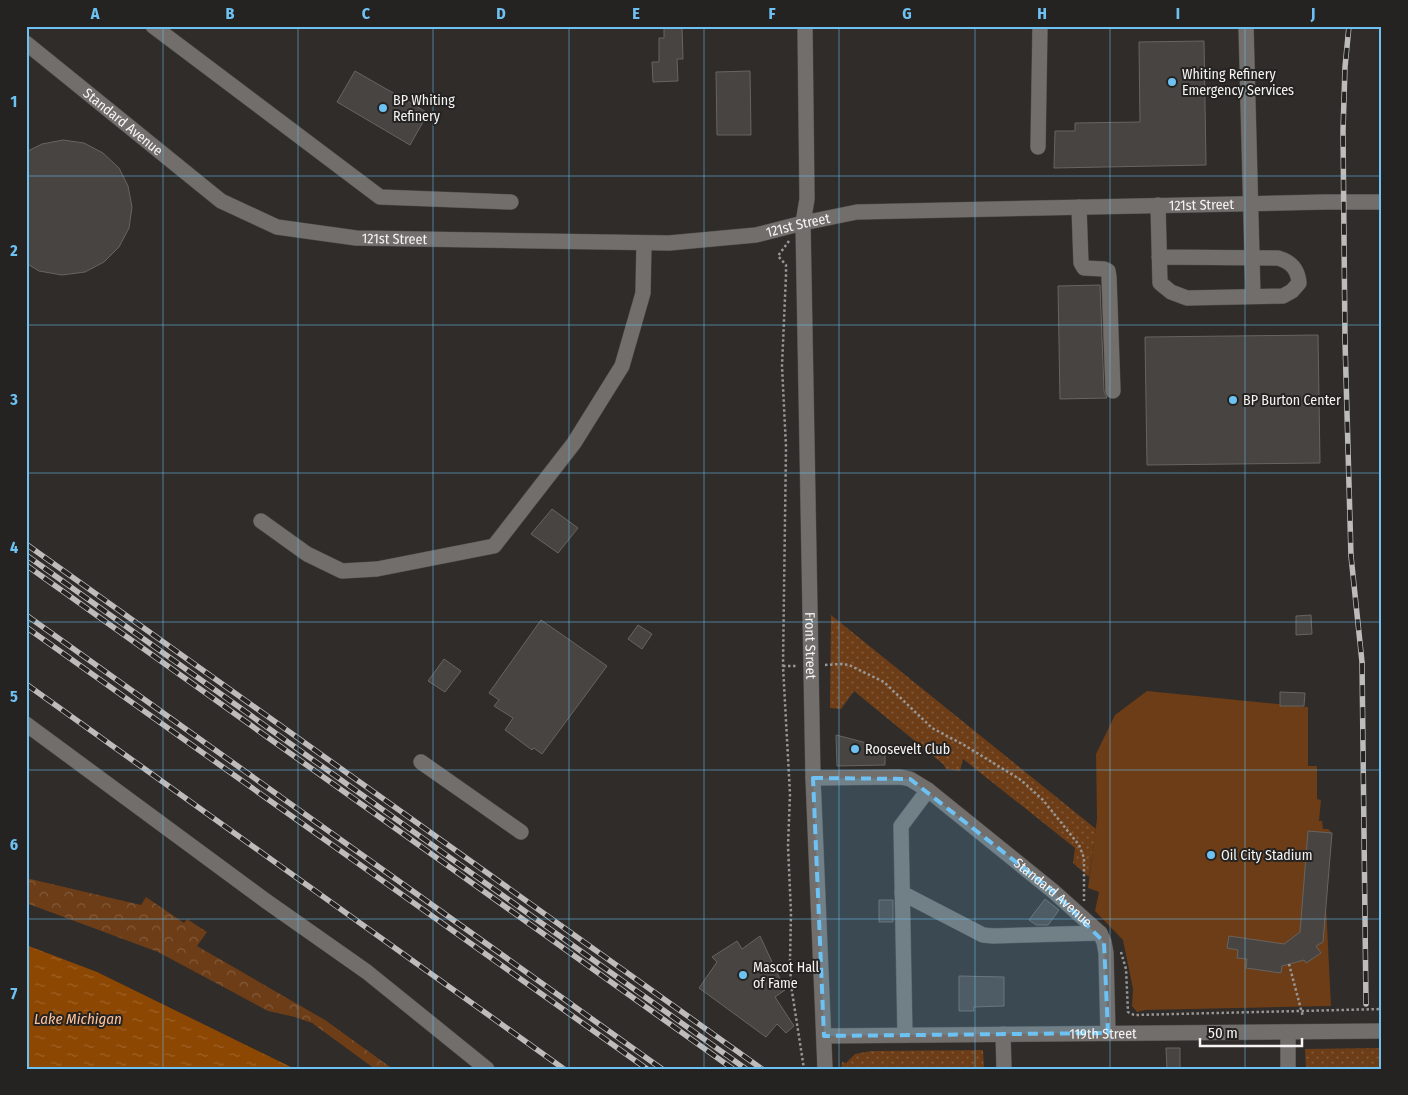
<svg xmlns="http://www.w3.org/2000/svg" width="1408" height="1095" font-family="'Fira Sans Condensed',sans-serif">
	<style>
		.green { fill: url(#green-dots) }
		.forest { fill: url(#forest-crowns) }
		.pitch { fill: #6d3d17 }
		.water { fill: url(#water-ripples) }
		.building { fill: #474442; stroke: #676461 }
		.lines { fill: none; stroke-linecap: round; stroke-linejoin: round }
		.minor-casing { stroke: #4d4b49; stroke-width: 16 }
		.path { stroke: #999795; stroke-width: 2.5; stroke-dasharray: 2.5 2.5; stroke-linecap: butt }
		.minor { stroke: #726e6c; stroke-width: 15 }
		.rail-casing { stroke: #bebcba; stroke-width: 5.5 }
		.rail { stroke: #252321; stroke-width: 4; stroke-dasharray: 11; stroke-linecap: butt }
		.marked { fill: #6dc2f3; fill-opacity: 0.2; stroke: #6dc2f3; stroke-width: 4; stroke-dasharray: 10 6; stroke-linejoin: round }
		.grid { fill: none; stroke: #6dc2f3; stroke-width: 1; stroke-opacity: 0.55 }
		.poi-dot { fill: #6dc2f3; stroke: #252321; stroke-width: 2 }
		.labels { text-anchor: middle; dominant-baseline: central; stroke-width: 4; stroke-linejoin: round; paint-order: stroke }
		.poi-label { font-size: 14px; fill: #f6f4f3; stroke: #252321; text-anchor: start }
		.street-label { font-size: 14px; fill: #f6f4f3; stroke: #252321 }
		.water-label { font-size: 15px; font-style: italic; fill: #ffc29a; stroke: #252321 }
		.neatline { fill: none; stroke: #6dc2f3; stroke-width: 2 }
		.grid-label { font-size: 16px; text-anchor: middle; font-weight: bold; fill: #6dc2f3 }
	</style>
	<defs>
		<pattern id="green-dots" width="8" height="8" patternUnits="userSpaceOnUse" patternTransform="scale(1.25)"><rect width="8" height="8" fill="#6d3d17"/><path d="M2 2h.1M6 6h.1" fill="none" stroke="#825a39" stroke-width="1.8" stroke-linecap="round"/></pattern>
		<pattern id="forest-crowns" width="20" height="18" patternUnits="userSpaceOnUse" patternTransform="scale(1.25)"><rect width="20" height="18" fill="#6d3d17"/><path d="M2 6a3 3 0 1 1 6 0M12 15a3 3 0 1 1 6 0" fill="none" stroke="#825a39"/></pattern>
		<pattern id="water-ripples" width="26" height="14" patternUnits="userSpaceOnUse" patternTransform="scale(1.25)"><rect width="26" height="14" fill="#8c4702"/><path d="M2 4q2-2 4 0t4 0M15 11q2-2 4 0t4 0" fill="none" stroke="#9d6227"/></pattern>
	</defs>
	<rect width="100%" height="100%" fill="#2f2c2a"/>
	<path class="green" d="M1380 86H1382V181Z
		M831 615 1096 829 1089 877 1073 863 1075 848 963 759 960 771 946 769 943 764 854 691 841 709 830 708Z
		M1382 1048V1069H1306L1305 1049Z
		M983 1050 984 1069H841L842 1062 846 1063 855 1054 871 1051Z"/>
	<path class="forest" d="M26 878 141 905 146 897 184 923 187 919 207 932 197 946 325 1020 393 1069H375L312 1023 295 1017 268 1011 158 952 26 903Z"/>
	<path class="pitch" d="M1147 691 1308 707V766H1317V799L1321 800 1319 821H1322L1323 829H1328L1332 833 1326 905 1331 1006 1145 1010 1137 1012 1132 1006 1133 989 1123 940 1095 911 1099 892 1088 888 1097 819 1096 754 1115 715Z"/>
	<path class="water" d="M26 945 97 972 295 1069H26Z"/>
	<path class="building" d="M664 26H682L683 59H677L678 81 653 82 652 62H659V38H664Z
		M1204 41 1206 165 1054 168 1055 131H1075V123L1140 122 1139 42Z
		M355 71 428 113 410 145 337 102Z
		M750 71 751 135H717L716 72Z
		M63 140 84 143 103 153 119 168 128 186 132 207 129 228 119 247 104 262 85 272 62 275 39 271 26 263V152L42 144Z
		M1100 285 1104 391 1107 398 1060 399 1058 286Z
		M1318 335 1320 463 1147 465 1145 337Z
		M552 509 578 528 558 553 531 534Z
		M1311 615 1312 634 1296 635V616Z
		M541 620 607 666 542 754 534 748 532 750 505 730 513 718 494 706 499 700 489 693Z
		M638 625 652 634 642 649 628 639Z
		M444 659 461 671 445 692 428 681Z
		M1280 692 1305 693 1304 706H1280Z
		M836 735 863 742 885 755V765L837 766Z
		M1308 831 1332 833 1323 942 1316 946 1321 953 1306 963 1304 960 1282 966 1281 973 1246 968 1247 959 1237 958 1238 950 1227 948 1229 936 1284 944 1300 932Z
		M1045 899 1059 910 1048 925H1036L1029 920Z
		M879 900H893V922H879Z
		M760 936 785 990 775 997 794 1026 786 1033 777 1024 766 1037 699 988 717 962 712 957 737 941 742 949Z
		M959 976 1004 977V1006L973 1007 974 1011H959Z
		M1166 1048H1180V1069H1167Z"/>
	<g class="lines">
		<defs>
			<g id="minor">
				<path d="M153 26 380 197 511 202"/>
				<path id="s1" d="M805 26 807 199 803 223 813 778 825 1069"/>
				<path d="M1246 26 1253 296"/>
				<path id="s2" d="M26 43 221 201 277 227 356 238 669 243 756 235 803 223 857 212 1325 202H1382"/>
				<path d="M1038 147 1040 26"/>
				<path d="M1158 205 1160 283 1171 292 1187 298 1283 296 1292 291 1299 283C1298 270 1292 262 1278 258L1159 257"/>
				<path d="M1079 207 1081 263 1084 268 1104 269 1108 271 1109 277 1113 391"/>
				<path d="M261 521 307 554 342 571 377 569 494 546 574 443 622 366 643 293 644 243"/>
				<path d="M26 724 266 901 367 972 487 1069"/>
				<path d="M421 762 521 832"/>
				<path id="s3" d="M813 778 900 777 910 779 928 790 1053 891 1100 933 1104 942 1106 953 1108 1033"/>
				<path d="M902 893 983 935 993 936 1100 933"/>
				<path d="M1003 1034 1004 1069"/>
				<path d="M905 1035 901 826 928 790"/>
				<path id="s4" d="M824 1036 1382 1031"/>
				<path d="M1288 1069V1032"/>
			</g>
		</defs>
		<use href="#minor" class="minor-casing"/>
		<path class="path" d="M789 241 778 256 786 265V275L782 366 786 447 783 666 790 794 788 846 791 913 790 961 791 985 804 1069
			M825 665 840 664 849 665 884 682 932 728 964 745 1021 780 1043 800 1079 845 1084 858V901
			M783 666H797
			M1121 952 1126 969 1128 1012 1134 1015 1382 1009
			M1289 964 1303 1017"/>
		<use href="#minor" class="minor"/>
		<defs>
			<path id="rail" d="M1349 26 1345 67 1343 131 1345 341 1351 556 1362 662 1366 1004
				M26 544 762 1069
				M26 555 746 1069
				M26 565 733 1069
				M26 615 662 1069
				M26 627 647 1069
				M26 684 564 1069"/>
		</defs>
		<use href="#rail" class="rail-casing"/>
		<use href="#rail" class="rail"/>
	</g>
	<path class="marked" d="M813 778 910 779 1053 891 1104 942 1108 1033 824 1036Z"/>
	<path class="grid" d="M163 26V1069M298 26V1069M433 26V1069M569 26V1069M704 26V1069M839 26V1069M975 26V1069M1110 26V1069M1245 26V1069M26 176H1382M26 325H1382M26 473H1382M26 622H1382M26 770H1382M26 919H1382"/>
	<g class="poi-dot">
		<circle cx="1172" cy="82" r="5"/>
		<circle cx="383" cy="108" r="5"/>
		<circle cx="1233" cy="400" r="5"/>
		<circle cx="855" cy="749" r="5"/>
		<circle cx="1211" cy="855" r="5"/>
		<circle cx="743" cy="975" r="5"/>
	</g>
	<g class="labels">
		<g class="poi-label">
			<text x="1182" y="74">Whiting Refinery<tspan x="1182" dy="16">Emergency Services</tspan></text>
			<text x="393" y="100">BP Whiting<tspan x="393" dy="16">Refinery</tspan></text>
			<text x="1243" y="400">BP Burton Center</text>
			<text x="865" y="749">Roosevelt Club</text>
			<text x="1221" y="855">Oil City Stadium</text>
			<text x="753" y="967">Mascot Hall<tspan x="753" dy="16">of Fame</tspan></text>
		</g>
		<g class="street-label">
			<text stroke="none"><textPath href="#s2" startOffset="125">Standard Avenue</textPath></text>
			<text stroke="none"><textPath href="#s2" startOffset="1241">121st Street</textPath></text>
			<text stroke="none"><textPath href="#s2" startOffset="836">121st Street</textPath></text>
			<text stroke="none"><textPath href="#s2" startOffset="431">121st Street</textPath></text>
			<text stroke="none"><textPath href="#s1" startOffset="620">Front Street</textPath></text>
			<text stroke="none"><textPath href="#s3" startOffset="280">Standard Avenue</textPath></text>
			<text stroke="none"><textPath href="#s4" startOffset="279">119th Street</textPath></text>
		</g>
		<g class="water-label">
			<text x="78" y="1019">Lake Michigan</text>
		</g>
	</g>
	<rect width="1408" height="1095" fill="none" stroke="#252321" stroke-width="55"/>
	<path d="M1200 1038v8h102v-8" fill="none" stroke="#f6f4f3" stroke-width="2.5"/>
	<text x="1208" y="1038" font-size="15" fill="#f6f4f3" stroke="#252321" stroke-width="4" paint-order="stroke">50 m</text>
	<rect x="28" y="28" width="1352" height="1040" class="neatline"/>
	<g class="grid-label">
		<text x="95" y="19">A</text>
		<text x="230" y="19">B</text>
		<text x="366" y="19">C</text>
		<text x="501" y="19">D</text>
		<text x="636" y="19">E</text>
		<text x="772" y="19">F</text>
		<text x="907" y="19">G</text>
		<text x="1042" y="19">H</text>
		<text x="1178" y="19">I</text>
		<text x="1313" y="19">J</text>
		<text x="14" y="107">1</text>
		<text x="14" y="256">2</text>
		<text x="14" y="405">3</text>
		<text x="14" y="553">4</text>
		<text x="14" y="702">5</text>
		<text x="14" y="850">6</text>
		<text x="14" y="999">7</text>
	</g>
</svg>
